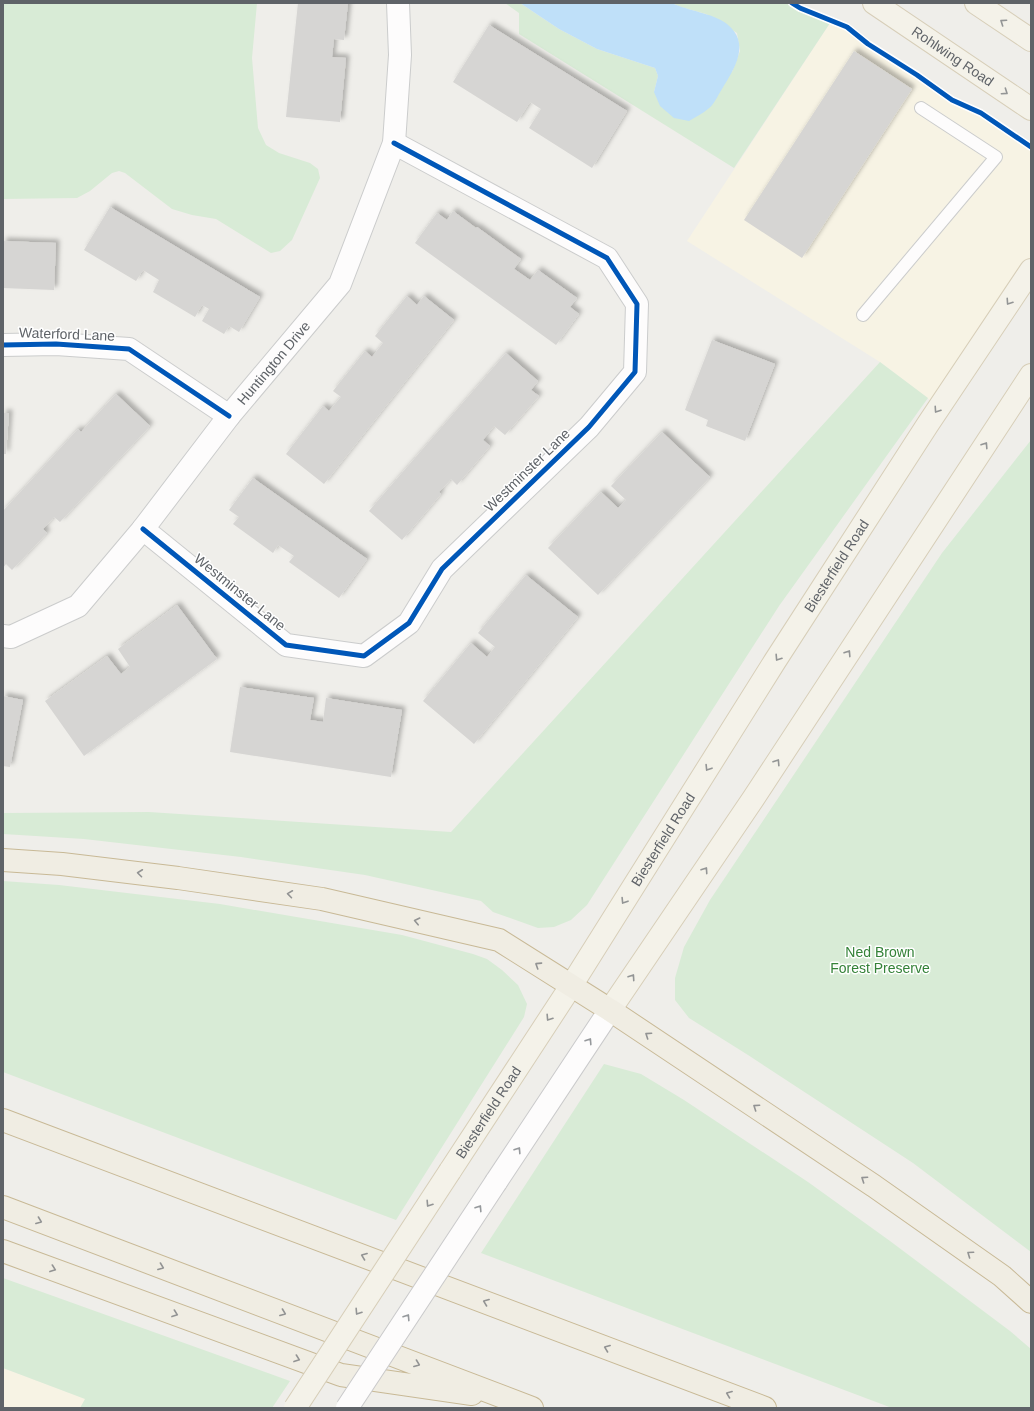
<svg xmlns="http://www.w3.org/2000/svg" width="1034" height="1411" font-family="Arial,sans-serif">
	<style>
		.commercial { fill: #f7f3e4 }
		.green { fill: #d8ebd6 }
		.water { fill: #bfe0f9 }
		.building { fill: #d6d5d3; filter: url(#shadow) }
		.lines { fill: none; stroke-linecap: round; stroke-linejoin: round }
		.lane-casing { stroke: #cbcccc; stroke-width: 14 }
		.street-casing { stroke: #cbcccc; stroke-width: 24 }
		.secondary-casing { stroke: #cacacb; stroke-width: 24 }
		.primary-casing { stroke: #d7ceb8; stroke-width: 24 }
		.highway-casing { stroke: #c8b996; stroke-width: 24 }
		.lane { stroke: #fdfcfc; stroke-width: 12 }
		.street { stroke: #fdfcfc; stroke-width: 22 }
		.secondary { stroke: #fdfcfc; stroke-width: 22 }
		.primary { stroke: #f4f2e9; stroke-width: 22 }
		.highway { stroke: #f0ede3; stroke-width: 22 }
		.secondary-bridge-casing { stroke: #cacacb; stroke-width: 24; stroke-linecap: butt }
		.primary-bridge-casing { stroke: #d7ceb8; stroke-width: 24; stroke-linecap: butt }
		.secondary-bridge { stroke: #fdfcfc; stroke-width: 22 }
		.primary-bridge { stroke: #f4f2e9; stroke-width: 22 }
		.cycleway-casing { stroke: #fff; stroke-width: 8 }
		.cycleway { stroke: #0057b8; stroke-width: 5 }
		.oneway { stroke: #939595 }
		.oneway2 { stroke: #929393 }
		.oneway3 { stroke: #96999c }
		.labels { text-anchor: middle; dominant-baseline: central; stroke-width: 3; stroke-linejoin: round; paint-order: stroke }
		.street-label { font-size: 14px; fill: #5f6368; stroke: #fff }
		.park-label { font-size: 14px; fill: #348238; stroke: #fff }
	</style>
	<defs>
		<filter id="shadow"><feDropShadow dx="3.5" dy="-3.5" stdDeviation="2" flood-color="#0004"/></filter>
	</defs>
	<rect width="100%" height="100%" fill="#efeeea"/>
	<path class="commercial" d="M832 20 847 27 868 44 917 75 952 100 981 113 1031 147V270L939 407 880 362 687 241Z
		M3 1368 86 1399 80 1408H3Z"/>
	<path class="green" d="M3 3H257L252 58 258 128 266 145 279 153 310 163 318 169 320 178 292 240 280 251 271 253 216 219 192 215 172 209 125 173 119 171 112 173 90 191 77 198 3 199Z
		M505 3H520L559 29 597 49 655 68 658 76 654 92 732 72 740 51 737 33 706 14 681 7 672 3H792L800 8 832 20 734 168 519 34V13Z
		M880 362 928 398 779 606 587 905 571 920 554 927 538 928 493 912 481 901 365 875 241 857 84 839 3 834V813L149 812 451 832Z
		M1031 440V1252L913 1163 748 1055 689 1018 675 1000V978L684 947 710 900 942 553Z
		M3 881 59 885 220 904 402 935 473 954 487 959 502 970 518 985 527 1004 524 1017 396 1220 3 1072Z
		M604 1064 641 1074 684 1100 808 1182 890 1241 1010 1331 1031 1349V1408H892L481 1253Z
		M3 1278 290 1381 272 1408H80L85 1399 3 1368Z"/>
	<path class="water" d="M520 3H672C688 11 713 13 727 24 751 43 735 68 722 89 718 95 714 105 708 109 702 114 695 117 689 121L674 118 660 106 654 92 658 76 655 68 597 49 559 29Z"/>
	<path class="building" d="M298 3H348L344 40 334 39 332 57 346 58 340 122 286 117Z
		M489 25 627 111 592 168 529 128 541 109 530 102 517 122 453 82Z
		M854 51 912 89 802 258 744 220Z
		M110 207 260 297 239 332 229 326 224 334 202 321 209 309 202 305 195 317 153 292 159 280 143 270 136 281 84 250Z
		M453 211 476 228 477 227 521 259 514 269 530 280 538 270 577 298 570 307 579 314 556 345 415 243 437 213 447 220Z
		M3 241 56 243 54 290 3 288Z
		M407 296 417 305 424 296 454 320 324 484 286 454 323 406 329 411 341 397 333 391 365 351 372 357 383 343 375 336Z
		M712 340 775 364 745 441 706 426 708 420 685 410Z
		M506 353 538 381 531 390 539 396 505 435 494 426 483 440 490 446 457 485 451 479 439 492 441 494 402 540 369 511Z
		M116 394 150 426 60 522 54 517 43 529 47 533 12 570 6 564 3 568V511L78 429 81 432Z
		M3 413H9L6 454H3Z
		M662 432 710 477 598 595 548 548 601 492 618 508 626 500 611 486Z
		M253 478 367 559 339 598 289 562 294 556 278 545 273 553 233 524 239 517 229 510Z
		M526 575 578 617 474 744 423 701 471 643 487 657 495 647 478 633Z
		M177 605 217 659 84 756 45 701 107 656 121 674 130 667 118 649Z
		M240 687 314 698 310 720 323 722 326 698 402 710 391 777 230 752Z
		M3 696 23 700 10 767 3 766Z"/>
	<g class="lines">
		<defs>
			<path id="lane" d="M863 315 996 157 921 108"/>
			<g id="street">
				<path d="M3 345 56 344 129 349 229 416"/>
				<path d="M143 529 286 645 364 656 409 623 442 569 589 427 635 372 637 304 607 258 394 143"/>
				<path id="s1" d="M3 636 11 637 78 606 143 529 229 416 340 284 394 143 400 55 398 3"/>
			</g>
			<path id="secondary" d="M496 1182 610 1010"/>
			<g id="primary">
				<path id="s2" d="M874 3 1031 109"/>
				<path d="M976 3 1031 40"/>
				<path d="M610 1010 753 799 1031 375"/>
				<path id="s3" d="M450 1171 571 986 775 661 928 424 1031 270"/>
			</g>
			<path id="highway" d="M3 860 62 864 178 878 322 899 499 940 610 1010 874 1186 1002 1276 1031 1302
				M3 1120 765 1408
				M3 1207 532 1408
				M3 1251 341 1375 472 1394"/>
		</defs>
		<use href="#lane" class="lane-casing"/>
		<use href="#street" class="street-casing"/>
		<use href="#secondary" class="secondary-casing"/>
		<use href="#primary" class="primary-casing"/>
		<use href="#highway" class="highway-casing"/>
		<use href="#lane" class="lane"/>
		<use href="#street" class="street"/>
		<use href="#secondary" class="secondary"/>
		<use href="#primary" class="primary"/>
		<use href="#highway" class="highway"/>
		<defs>
			<path id="secondary-bridge" d="M347 1408 496 1182"/>
			<path id="primary-bridge" d="M295 1408 450 1171"/>
		</defs>
		<use href="#secondary-bridge" class="secondary-bridge-casing"/>
		<use href="#primary-bridge" class="primary-bridge-casing"/>
		<use href="#secondary-bridge" class="secondary-bridge"/>
		<use href="#primary-bridge" class="primary-bridge"/>
		<defs>
			<path id="cycleway" d="M792 3 800 8 847 27 868 44 917 75 952 100 981 113 1031 147
				M3 345 56 344 129 349 229 416
				M143 529 286 645 364 656 409 623 442 569 589 427 635 372 637 304 607 258 394 143"/>
		</defs>
		<use href="#cycleway" class="cycleway-casing"/>
		<use href="#cycleway" class="cycleway"/>
	</g>
	<defs><path id="oneway-chevron" d="M-2-3.5L2.5 0L-2 3.5" fill="none" stroke-width="1.6" stroke-linecap="round" stroke-linejoin="round"/></defs>
	<g class="oneway">
		<use href="#oneway-chevron" transform="translate(1003 22) rotate(-146)"/>
		<use href="#oneway-chevron" transform="translate(1005 92) rotate(34)"/>
		<use href="#oneway-chevron" transform="translate(1009 302) rotate(124)"/>
		<use href="#oneway-chevron" transform="translate(937 410) rotate(124)"/>
		<use href="#oneway-chevron" transform="translate(985 445) rotate(-57)"/>
		<use href="#oneway-chevron" transform="translate(848 653) rotate(-57)"/>
		<use href="#oneway-chevron" transform="translate(778 658) rotate(123)"/>
		<use href="#oneway-chevron" transform="translate(777 762) rotate(-57)"/>
		<use href="#oneway-chevron" transform="translate(708 768) rotate(122)"/>
		<use href="#oneway-chevron" transform="translate(705 870) rotate(-56)"/>
		<use href="#oneway-chevron" transform="translate(624 901) rotate(122)"/>
		<use href="#oneway-chevron" transform="translate(632 977) rotate(-56)"/>
		<use href="#oneway-chevron" transform="translate(549 1018) rotate(123)"/>
		<use href="#oneway-chevron" transform="translate(429 1204) rotate(123)"/>
		<use href="#oneway-chevron" transform="translate(358 1312) rotate(123)"/>
	</g>
	<g class="oneway2">
		<use href="#oneway-chevron" transform="translate(140 873) rotate(-173)"/>
		<use href="#oneway-chevron" transform="translate(290 894) rotate(-172)"/>
		<use href="#oneway-chevron" transform="translate(417 921) rotate(-167)"/>
		<use href="#oneway-chevron" transform="translate(538 965) rotate(-147)"/>
		<use href="#oneway-chevron" transform="translate(648 1035) rotate(-146)"/>
		<use href="#oneway-chevron" transform="translate(756 1107) rotate(-146)"/>
		<use href="#oneway-chevron" transform="translate(864 1179) rotate(-146)"/>
		<use href="#oneway-chevron" transform="translate(39 1221) rotate(21)"/>
		<use href="#oneway-chevron" transform="translate(970 1254) rotate(-145)"/>
		<use href="#oneway-chevron" transform="translate(364 1256) rotate(-159)"/>
		<use href="#oneway-chevron" transform="translate(161 1267) rotate(21)"/>
		<use href="#oneway-chevron" transform="translate(53 1269) rotate(20)"/>
		<use href="#oneway-chevron" transform="translate(486 1302) rotate(-159)"/>
		<use href="#oneway-chevron" transform="translate(283 1313) rotate(21)"/>
		<use href="#oneway-chevron" transform="translate(175 1314) rotate(20)"/>
		<use href="#oneway-chevron" transform="translate(607 1348) rotate(-159)"/>
		<use href="#oneway-chevron" transform="translate(297 1359) rotate(20)"/>
		<use href="#oneway-chevron" transform="translate(417 1364) rotate(21)"/>
		<use href="#oneway-chevron" transform="translate(729 1394) rotate(-159)"/>
	</g>
	<g class="oneway3">
		<use href="#oneway-chevron" transform="translate(589 1041) rotate(-57)"/>
		<use href="#oneway-chevron" transform="translate(518 1150) rotate(-57)"/>
		<use href="#oneway-chevron" transform="translate(479 1208) rotate(-57)"/>
		<use href="#oneway-chevron" transform="translate(407 1317) rotate(-57)"/>
	</g>
	<g class="labels">
		<g class="street-label">
			<text stroke="none"><textPath href="#s2" startOffset="95">Rohlwing Road</textPath></text>
			<text transform="translate(67 334) rotate(2)">Waterford Lane</text>
			<text stroke="none"><textPath href="#s1" startOffset="394">Huntington Drive</textPath></text>
			<text transform="translate(527 470) rotate(-44)">Westminster Lane</text>
			<text stroke="none"><textPath href="#s3" startOffset="718">Biesterfield Road</textPath></text>
			<text transform="translate(240 592) rotate(39)">Westminster Lane</text>
			<text stroke="none"><textPath href="#s3" startOffset="394">Biesterfield Road</textPath></text>
			<text stroke="none"><textPath href="#s3" startOffset="70">Biesterfield Road</textPath></text>
		</g>
		<g class="park-label">
			<text x="880" y="952">Ned Brown<tspan x="880" dy="16">Forest Preserve</tspan></text>
		</g>
	</g>
	<rect width="1034" height="1411" fill="none" stroke="#5f6368" stroke-width="8"/>
</svg>
